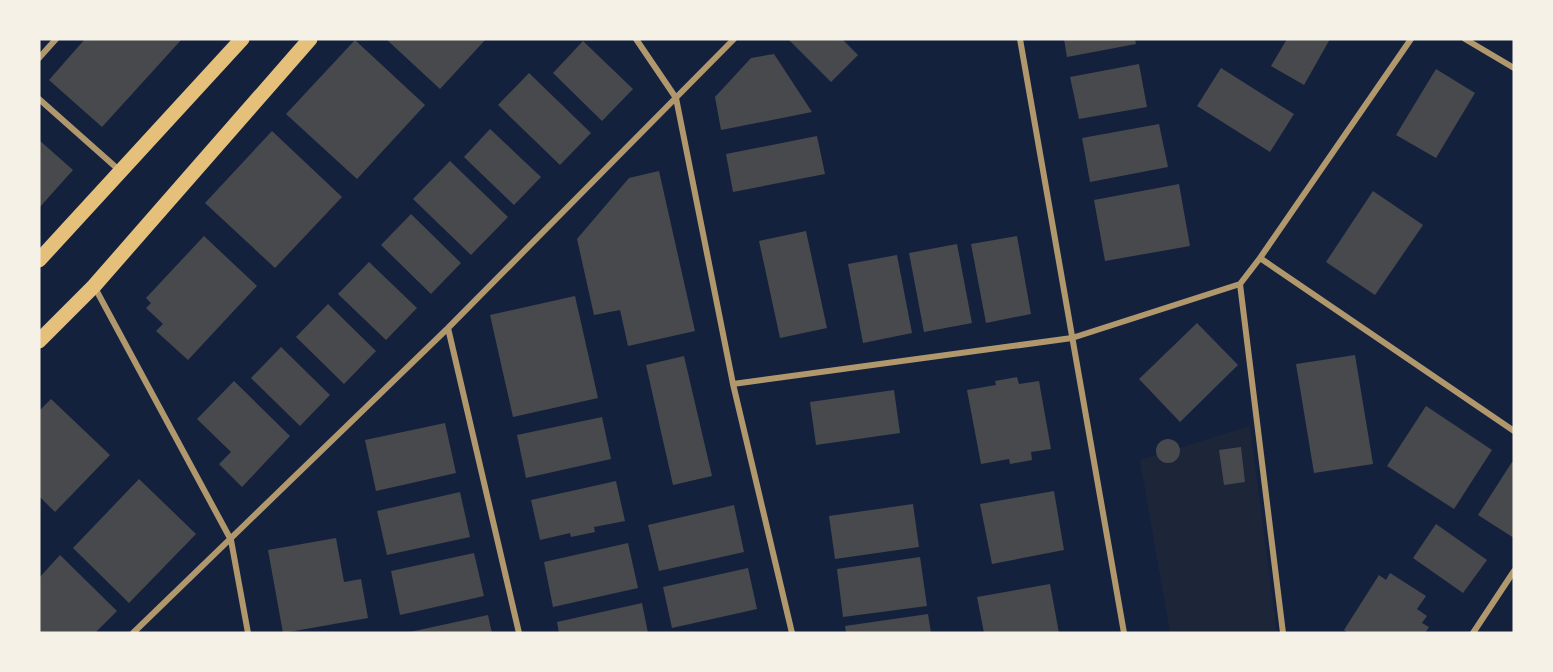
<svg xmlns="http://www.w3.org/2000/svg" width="1553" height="672" font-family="'Alegreya Sans',sans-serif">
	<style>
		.green { fill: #1d2539 }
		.building { fill: #48494c }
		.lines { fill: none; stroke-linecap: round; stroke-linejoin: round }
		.minor { stroke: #b1986c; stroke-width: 6 }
		.primary { stroke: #e5c07b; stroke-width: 15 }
	</style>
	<rect width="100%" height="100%" fill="#14213d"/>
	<path class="green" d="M1250 426 1277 633H1170L1140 460Z"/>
	<path class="building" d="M85 39H182L102 127 49 80Z
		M386 39H486L440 89Z
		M788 39H842L858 55 831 82Z
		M1064 39H1135L1136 44 1067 57Z
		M1287 39H1330L1304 85 1271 66Z
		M355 40 425 105 357 179 286 114Z
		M583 41 633 89 602 121 553 73Z
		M774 54 812 112 721 130 715 97 751 58Z
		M1139 64 1147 107 1079 119 1070 77Z
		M1221 68 1294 114 1270 152 1197 106Z
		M1436 69 1475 93 1436 158 1396 135Z
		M529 73 591 133 560 165 498 105Z
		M1159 124 1168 167 1090 182 1082 138Z
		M490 129 541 177 514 205 464 157Z
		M272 131 342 197 275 268 205 203Z
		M817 136 825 174 733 192 726 154Z
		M39 140 73 170 39 208Z
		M450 161 508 217 471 255 413 199Z
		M659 171 695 331 628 346 620 310 594 315 577 239 629 178Z
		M1179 184 1190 246 1105 261 1094 200Z
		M1373 191 1423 225 1375 295 1326 262Z
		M411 214 461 263 431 294 381 245Z
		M806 231 827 328 780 338 759 241Z
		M204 236 257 286 188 360 156 331 163 324 146 308 151 303 146 298Z
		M1017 236 1031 314 986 323 971 244Z
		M957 244 972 323 924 332 909 253Z
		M897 255 912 333 863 343 848 264Z
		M369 262 417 308 386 340 338 294Z
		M575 296 598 398 513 417 490 315Z
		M328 304 376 351 344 384 296 337Z
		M1197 323 1238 365 1180 422 1139 379Z
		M281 347 330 395 300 426 251 378Z
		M1355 355 1373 464 1314 473 1296 364Z
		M684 356 712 476 673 485 646 365Z
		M1017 377 1019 384 1039 381 1051 449 1031 452 1032 460 1010 464 1009 459 981 464 967 390 996 385 995 381Z
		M234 381 290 436 242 487 219 464 231 452 197 419Z
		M894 390 900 433 816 445 810 402Z
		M51 399 110 455 55 512 39 496V411Z
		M1426 406 1492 450 1454 509 1387 466Z
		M602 417 611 459 526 478 517 435Z
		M445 423 456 473 376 491 365 440Z
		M1156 451a12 12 0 1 1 24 0a12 12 0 1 1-24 0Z
		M1241 447 1245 482 1224 485 1219 450Z
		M1512 462 1514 463V538L1478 515Z
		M139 479 196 534 129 603 73 548Z
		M616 481 625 521 594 527 595 532 571 537 570 533 540 540 531 500Z
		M1054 491 1064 550 992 564 980 504Z
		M460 492 470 537 387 555 377 511Z
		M913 504 919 547 835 559 829 516Z
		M734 505 744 552 659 571 648 525Z
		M1436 524 1487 560 1463 593 1413 558Z
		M336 538 344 582 361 579 368 618 283 633 268 550Z
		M628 543 638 588 553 607 544 562Z
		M474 553 484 596 400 615 391 571Z
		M60 555 117 611 95 633H39V578Z
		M920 557 927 606 843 617 837 569Z
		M748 568 757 609 672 628 663 587Z
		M1390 573 1426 596 1417 609 1427 616 1422 623 1429 627 1425 633H1348L1344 630 1379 575 1386 580Z
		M1050 584 1059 633H984L977 597Z
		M642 603 648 633H559L557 622Z
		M928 614 931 633H846L845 626Z
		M488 615 492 633H410V632Z"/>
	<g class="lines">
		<path class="minor" d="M636 39 676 98 733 384 792 633
			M1020 39 1124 633
			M1465 39 1514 68
			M39 58 56 39
			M39 99 119 170
			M1260 258 1514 431
			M1240 284 1283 633
			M94 286 231 540 248 633
			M448 328 519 633
			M733 384 1072 338 1240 284 1260 258 1411 39
			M133 633 448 328 734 39
			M1473 633 1514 571"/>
		<path class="primary" d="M39 260 242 39
			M39 341 94 286 310 39"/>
	</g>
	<rect width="1553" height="672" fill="none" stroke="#f6f1e7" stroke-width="81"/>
</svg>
